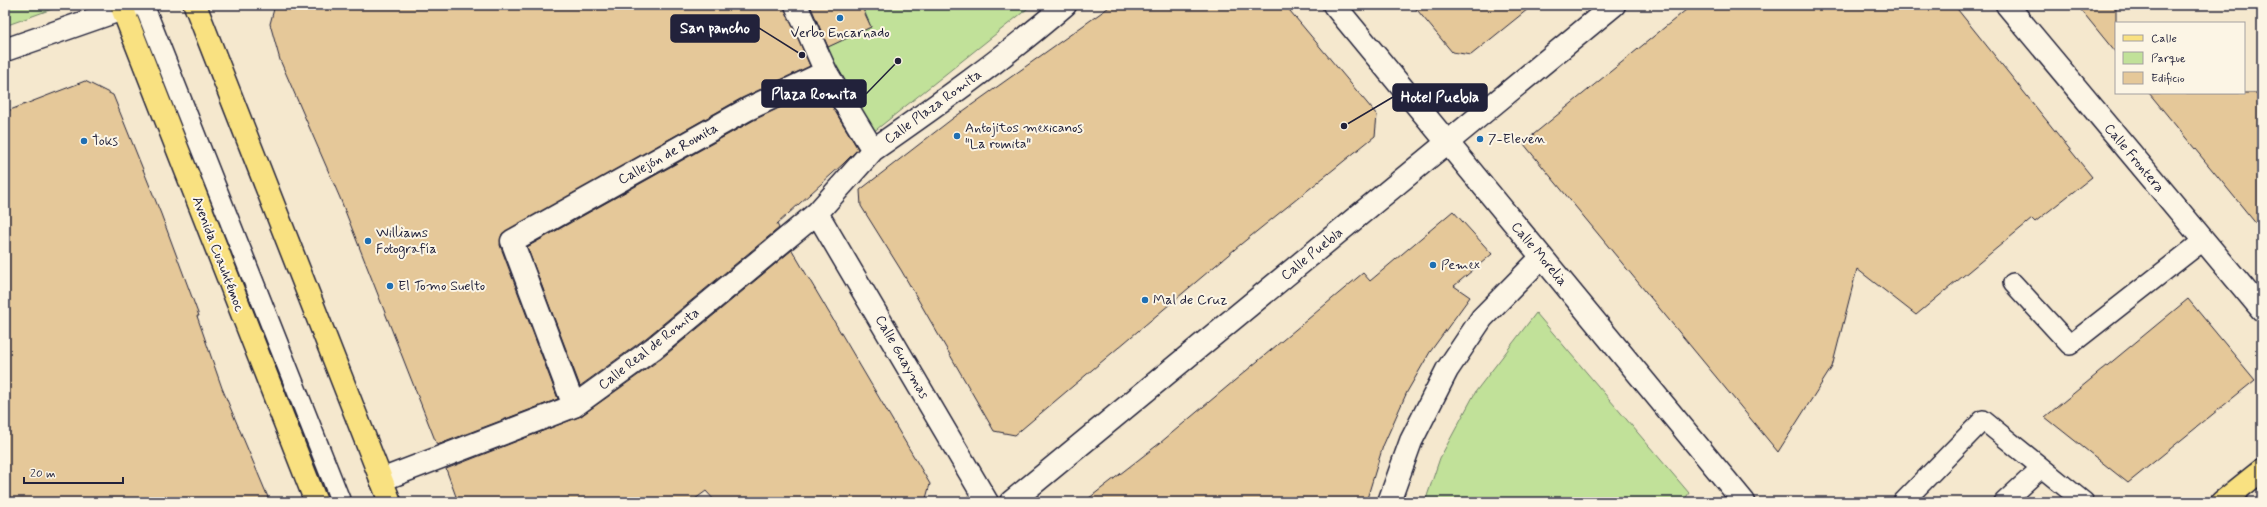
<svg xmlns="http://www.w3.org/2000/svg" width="2267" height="507" font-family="Mynerve,sans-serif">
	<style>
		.green { fill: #c1e199; stroke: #72826a }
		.building { fill: #e5c899; stroke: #22223b }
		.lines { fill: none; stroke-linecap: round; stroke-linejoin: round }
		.lane-casing { stroke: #22223b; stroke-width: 22 }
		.street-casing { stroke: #22223b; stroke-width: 25 }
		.primary-casing { stroke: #22223b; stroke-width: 25 }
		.lane { stroke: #fcf5e5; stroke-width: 19 }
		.street { stroke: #fcf5e5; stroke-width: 22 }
		.primary { stroke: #f9e181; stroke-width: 22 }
		.poi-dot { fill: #1f6fb2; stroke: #fcf5e5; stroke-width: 1.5 }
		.labels { text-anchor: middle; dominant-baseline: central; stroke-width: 4; stroke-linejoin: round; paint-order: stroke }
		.poi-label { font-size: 14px; fill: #22223b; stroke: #fcf5e5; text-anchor: start }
		.street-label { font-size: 14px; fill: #22223b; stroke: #fcf5e5 }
		.leader { fill: none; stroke: #22223b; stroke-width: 1.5 }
		.callout-dot { fill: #22223b; stroke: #fcf5e5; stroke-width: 1.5 }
		.callout { fill: #22223b; stroke: #22223b; stroke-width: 1.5 }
		.callout-label { font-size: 15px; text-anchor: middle; font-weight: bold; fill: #fff }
	</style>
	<rect width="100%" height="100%" fill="#f5e8ce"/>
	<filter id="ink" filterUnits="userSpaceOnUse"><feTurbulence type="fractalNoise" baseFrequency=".025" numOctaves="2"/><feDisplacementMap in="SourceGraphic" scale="8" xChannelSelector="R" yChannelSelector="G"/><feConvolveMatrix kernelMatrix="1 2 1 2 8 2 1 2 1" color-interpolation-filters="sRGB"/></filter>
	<g filter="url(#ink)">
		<path class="green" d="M5 5H63L5 26Z
			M870 5H1032L872 133 827 47 871 27 863 8Z
			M1536 313 1689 493 1683 502H1425L1440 458 1476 391Z"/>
		<path class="building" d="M275 5H784L810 66 742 98 502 234 500 245 558 399 437 445 340 198 280 60 270 24Z
			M810 5H861L871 27 828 47Z
			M1112 5H1285L1377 115 1375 136 1241 244 1015 435 994 431 901 270 861 206 860 190 952 119Z
			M1413 5H1533L1471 55 1452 52Z
			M1692 5H1954L2092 177 2035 222 2032 219 1916 315 1857 269 1832 367 1778 452 1523 143Z
			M2077 5H2116V53Z
			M85 81 113 95 161 214 199 316H197L222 388 270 502H5V112Z
			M821 88 858 149 843 164 777 224 779 228 646 338 580 386 527 247 754 120Z
			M2149 93H2262V231L2218 177Z
			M1453 211 1492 254 1454 286 1470 297 1430 352 1407 392 1383 446 1366 502H1084L1160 443 1363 273 1370 281Z
			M792 250 930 484 925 502H716L706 491 691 502H458L446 469 581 416 662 358Z
			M2188 299 2255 380 2128 483 2045 417Z"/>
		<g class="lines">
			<defs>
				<path id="lane" d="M144 5 341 502
					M2013 283 2070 345 2204 240
					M1903 502 1983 420 2084 502
					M2004 502 2041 468"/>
				<path id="street" d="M796 5 826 72 873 150C939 104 1004 58 1065 5
					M1334 5 1744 502
					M2007 5 2262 310
					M5 50 134 5
					M817 213 987 502
					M574 406 512 241 748 109 826 72
					M381 480 574 406 654 348 817 213 873 150
					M1011 502 1614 5
					M1389 502 1411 441 1447 370 1482 318 1542 257"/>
				<path id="primary" d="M121 5 316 502
					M195 5 390 502
					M2222 502 2262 470"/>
			</defs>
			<use href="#lane" class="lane-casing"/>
			<use href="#street" class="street-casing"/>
			<use href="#primary" class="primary-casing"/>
			<use href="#lane" class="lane"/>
			<use href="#street" class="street"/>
			<use href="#primary" class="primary"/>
		</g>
	</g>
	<g class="poi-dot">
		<circle cx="840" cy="18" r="4"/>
		<circle cx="957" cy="136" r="4"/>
		<circle cx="1480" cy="139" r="4"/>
		<circle cx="84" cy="141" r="4"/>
		<circle cx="368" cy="241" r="4"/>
		<circle cx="1433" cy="265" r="4"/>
		<circle cx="390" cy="286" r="4"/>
		<circle cx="1145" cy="300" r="4"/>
	</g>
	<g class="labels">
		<g class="poi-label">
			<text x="840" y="33" text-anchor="middle">Verbo Encarnado</text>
			<text x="965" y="128">Antojitos mexicanos<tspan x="965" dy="16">"La romita"</tspan></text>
			<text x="1488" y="139">7-Eleven</text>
			<text x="92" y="141">Toks</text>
			<text x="376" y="233">Williams<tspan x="376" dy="16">Fotografía</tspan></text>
			<text x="1441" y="265">Pemex</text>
			<text x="398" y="286">El Tomo Suelto</text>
			<text x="1153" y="300">Mal de Cruz</text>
		</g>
		<g class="street-label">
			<text transform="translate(933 107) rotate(-36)">Calle Plaza Romita</text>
			<text transform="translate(668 154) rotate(-29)">Callejón de Romita</text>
			<text transform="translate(2134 158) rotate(50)">Calle Frontera</text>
			<text transform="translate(218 254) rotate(69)">Avenida Cuauhtémoc</text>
			<text transform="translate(1312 254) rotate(-39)">Calle Puebla</text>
			<text transform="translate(1539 254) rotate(50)">Calle Morelia</text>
			<text transform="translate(649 349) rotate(-38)">Calle Real de Romita</text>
			<text transform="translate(902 357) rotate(60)">Calle Guaymas</text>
		</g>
	</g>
	<path class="leader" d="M802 55L759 28M898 61L866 94M1344 126L1393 97"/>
	<g class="callout-dot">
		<circle cx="802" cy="55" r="4"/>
		<circle cx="898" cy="61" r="4"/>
		<circle cx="1344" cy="126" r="4"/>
	</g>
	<g class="callout">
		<rect x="671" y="15" width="88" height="27" rx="4"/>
		<rect x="762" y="80" width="104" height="27" rx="4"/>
		<rect x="1393" y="84" width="94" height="27" rx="4"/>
	</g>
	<g class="callout-label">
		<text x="715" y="33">San pancho</text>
		<text x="814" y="99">Plaza Romita</text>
		<text x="1440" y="102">Hotel Puebla</text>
	</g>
	<rect width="2267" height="507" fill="none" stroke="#fcf5e5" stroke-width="20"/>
	<rect x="10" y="10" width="2247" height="487" fill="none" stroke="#22223b" stroke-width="1.5" filter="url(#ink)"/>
	<rect x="2115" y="22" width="130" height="72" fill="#fcf5e5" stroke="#a5a1a1"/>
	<rect x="2123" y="35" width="20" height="6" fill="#f9e181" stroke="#a5a1a1"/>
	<text x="2151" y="42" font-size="12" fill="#22223b">Calle</text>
	<rect x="2123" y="52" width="20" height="12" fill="#c1e199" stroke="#a5a1a1"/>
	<text x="2151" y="62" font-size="12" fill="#22223b">Parque</text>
	<rect x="2123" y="72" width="20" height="12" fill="#e5c899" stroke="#a5a1a1"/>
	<text x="2151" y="82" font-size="12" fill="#22223b">Edificio</text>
	<path d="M24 477v6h99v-6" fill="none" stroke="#22223b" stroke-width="2"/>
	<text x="30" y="477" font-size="12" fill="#22223b" stroke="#fcf5e5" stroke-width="3" paint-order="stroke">20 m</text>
</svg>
